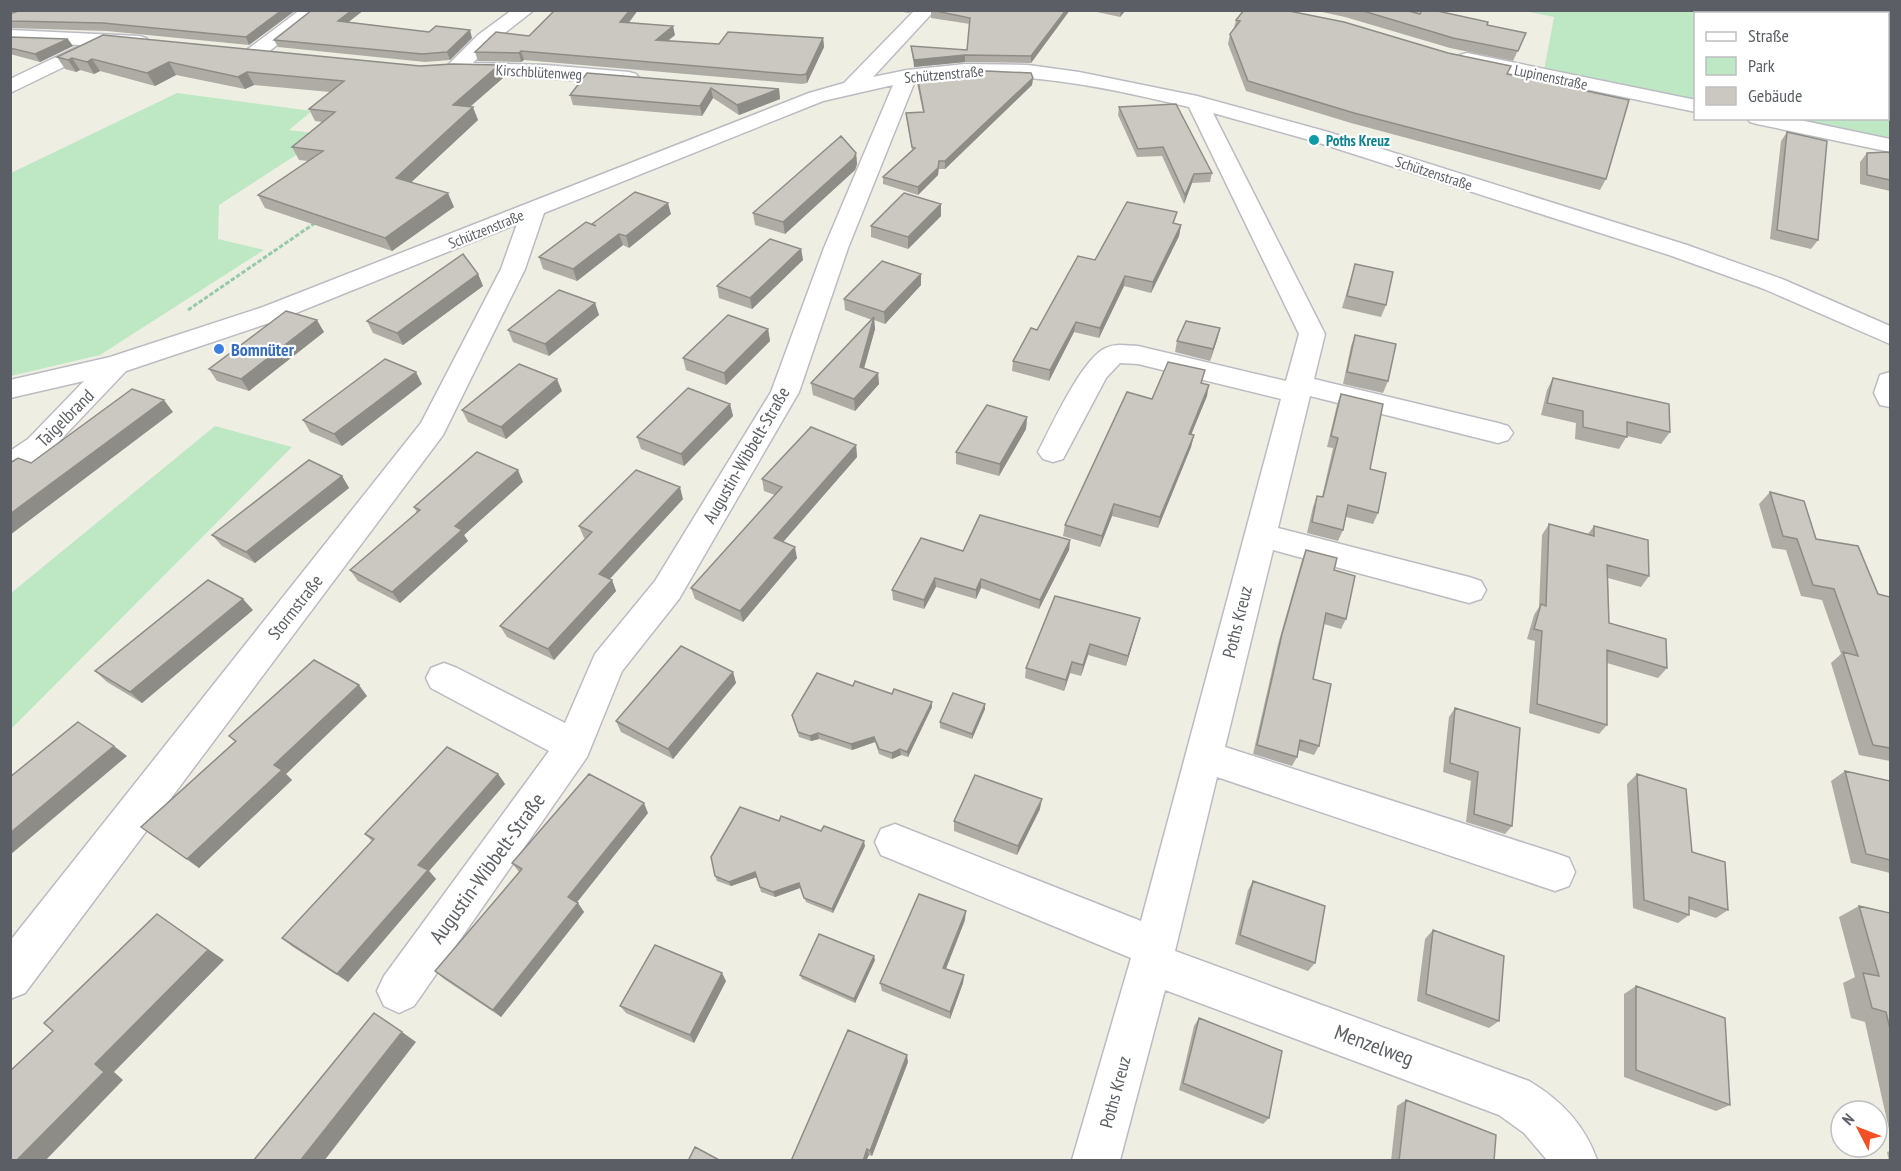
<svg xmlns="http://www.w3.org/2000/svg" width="1901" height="1171" font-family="'PT Sans Narrow',sans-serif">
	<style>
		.green { fill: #bee8c3 }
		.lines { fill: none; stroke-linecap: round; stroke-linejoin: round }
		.minor-casing { stroke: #bbbcc3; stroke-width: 3 }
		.path { stroke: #96caac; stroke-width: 3; stroke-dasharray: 4.5 2; stroke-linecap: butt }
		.minor { fill: #fff; fill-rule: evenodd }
		.wall { fill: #aeaca5 }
		.shaded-wall { fill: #8d8c86 }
		.building { fill: #cac8c0; stroke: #8d8c86; stroke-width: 1.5 }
		.culture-dot { fill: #0f9aa8; stroke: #fff; stroke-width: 2 }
		.shop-dot { fill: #3f7fe0; stroke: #fff; stroke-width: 2 }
		.labels { text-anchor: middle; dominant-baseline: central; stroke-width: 4.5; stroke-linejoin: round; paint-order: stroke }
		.far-street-label { font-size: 15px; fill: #5b5e65; stroke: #fff }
		.far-culture-label { font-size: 15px; font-weight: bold; fill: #0d838f; stroke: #fff; text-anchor: start }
		.shop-label { font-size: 18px; font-weight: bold; fill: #366cbe; stroke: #fff; text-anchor: start }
		.street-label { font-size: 18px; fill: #5b5e65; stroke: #fff }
		.near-street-label { font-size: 21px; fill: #5b5e65; stroke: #fff }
	</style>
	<rect width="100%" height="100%" fill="#efeee3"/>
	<path class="green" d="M1524 11H1890V140L1786 119 1888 118V14H1696L1695 100 1544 70 1554 17Z
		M177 93 312 111 289 130 327 135 219 205 218 239 264 250 100 355 11 376V173Z
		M215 426 292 447 11 729V593Z"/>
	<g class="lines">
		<defs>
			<path id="minor" d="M300 10H321L262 57H248L245 53 248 49Z
				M512 10H534L492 43 473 63 546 65 629 72 636 74 639 78 636 82 629 84 449 72 446 68 449 64 478 35Z
				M915 10H935L873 77 907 70 965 64 1028 65 1079 72 1197 96 1328 132 1687 245 1782 279 1890 326V344L1764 289 1669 255 1313 141 1213 113 1325 334 1314 379 1498 423 1508 426 1513 433 1508 440 1498 443 1310 396 1278 528 1469 577 1481 581 1486 590 1481 599 1469 603 1273 550 1225 747 1555 853 1569 858 1575 872 1569 886 1555 891 1217 777 1175 951 1529 1081C1561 1100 1585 1125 1597 1160H1547L1524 1133 1499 1115 1165 990 1120 1160H1072L1131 958 881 855 875 842 881 829 895 824 1141 921 1281 399 1138 364 1120 363 1106 378 1063 459 1053 462 1043 459 1038 452C1051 427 1082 358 1106 348 1115 343 1128 346 1138 346L1286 381 1299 334 1189 107C1092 84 1015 68 915 81L848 248 799 392 679 599 622 671 587 757 414 1006 399 1013 384 1006 377 991 384 976 549 751 431 688 426 678 431 668 444 663 457 668 565 723 595 654 655 581 771 392 824 248 893 85 823 101 544 213 525 269 443 435 25 993 10 999V941L421 423 501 269 517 224 281 319 126 371 48 453 21 473 10 476V451L28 439 84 381 10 398V380L110 357 263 307 809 93 844 83Z
				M10 30 139 36 146 38 149 42 146 46H107L10 93V79L81 45 10 42Z
				M1467 53 1696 100V112L1460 63 1457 59 1460 55Z
				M1747 118H1790L1890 139V152L1757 124 1750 122Z
				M1890 372V407L1880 405 1874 393 1880 375Z"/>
		</defs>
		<use href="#minor" class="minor-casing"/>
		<path class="path" d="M188 310 315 223"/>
		<use href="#minor" class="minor"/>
	</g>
	<path class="wall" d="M21 10H296L249 45 107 31 10 28V14Z
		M555 10H638L629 23 675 35 668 41 719 44 823 38 824 47 807 83 802 84 524 60 521 62 478 61 475 52 529 36Z
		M892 10H912L909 13Z
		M1070 10 1031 63 965 62 914 67 911 46 967 50 970 24 931 18V11Z
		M1088 10H1126L1120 17Z
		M1313 10H1405L1487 25 1526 33 1513 61 1450 48 1345 17Z
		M1236 20 1508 74 1606 179 1600 190 1351 123 1246 91 1228 44 1230 34 1234 28Z
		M349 22 472 38 450 60 425 62 278 47 274 40Z
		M10 37 73 46 40 62 10 54Z
		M57 57 420 66 499 65 503 78 470 107 478 120 411 182 454 207 392 251 265 208 258 195 308 161 299 160 292 147 322 122 315 121 309 109 330 92 254 85 245 89 176 75 155 86 100 71 94 74 80 70 76 72 65 69Z
		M587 73 779 89 780 99 739 115 713 98 702 116 573 105 570 95Z
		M917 76 1033 78 1032 85 945 169H939L938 175 918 195 883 184V177L912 150 907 121 906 113 923 112 917 83Z
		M1119 107 1212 173 1210 182 1192 183 1184 204 1162 156 1137 157 1118 115Z
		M1787 132 1818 240 1811 249 1770 239 1781 141Z
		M856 153 857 164 855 170 785 234 755 225 753 213Z
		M1867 153H1890V191L1860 184V162Z
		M941 204V216L908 249 871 237V226Z
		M671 214 629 248 623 245 577 281 543 269 539 257 592 224Z
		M1175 224 1181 225 1179 236 1151 293 1124 286 1099 338 1074 332 1049 381 1012 371 1013 361 1095 260Z
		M801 249 803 260 752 309 719 298 717 286Z
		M1355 264 1386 305 1381 317 1342 308Z
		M478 274 483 286 403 345 373 333 367 321Z
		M921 274V285L885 324 874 320 875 329 864 368 878 373 879 384 855 411 813 395 811 383 872 320 845 310 844 299Z
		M595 303 599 315 549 356 513 342 508 330Z
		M1220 328 1217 340 1210 361 1175 352 1177 341Z
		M768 329 770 341 726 385 686 370 683 358Z
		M324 332 249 391 217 381 209 369Z
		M1355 335 1388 381 1383 393 1343 384 1351 346Z
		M1553 378 1670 432 1661 444 1627 436 1619 449 1575 439 1576 423 1541 415 1547 390Z
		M1202 383 1207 396 1191 434 1194 435 1191 447 1158 528 1112 516 1100 547 1063 536 1065 525 1152 399Z
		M422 384 342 446 310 432 303 420Z
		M562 391 506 439 468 422 462 410Z
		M1341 394 1370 469 1378 513 1373 524 1346 517 1343 530 1338 541 1307 533 1313 507 1317 496 1322 497 1333 448 1327 447 1337 405Z
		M730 404 733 416 684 466 641 449 637 437Z
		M1027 417 1026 429 999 476 956 464V452Z
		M856 445 857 457 783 542 797 558 743 622 695 599 691 588 775 495 764 491 762 479Z
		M342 476 349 488 255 563 222 546 212 535Z
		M523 482 464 535 468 541 400 603 358 581 350 570 417 513 414 507Z
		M1770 492 1816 539 1878 594 1890 597V761L1859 755 1831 663 1841 654 1822 600 1801 596 1786 550 1772 548 1759 504Z
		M683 499 610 579 612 580 616 591 554 660 507 637 500 626 586 539 584 538 579 526Z
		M1549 524 1588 534 1594 526 1649 576 1641 587 1608 578 1609 623 1667 668 1658 678 1607 663V725L1599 734 1529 713 1535 641 1527 639 1534 615 1539 607 1542 535Z
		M1070 540 1069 550 1039 609 981 588 976 599 936 587 924 609 893 600 892 590 963 551Z
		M1306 550 1334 570 1346 619 1341 629 1324 624 1313 679 1319 746 1314 755 1298 750 1297 757 1292 766 1253 754 1278 644 1302 560Z
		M253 610 142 703 107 682 95 671Z
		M1140 618 1126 666 1088 655 1081 676 1070 673 1064 691 1025 678 1026 668Z
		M733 672 736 683 673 759 621 732 616 721Z
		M853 686 932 707 908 757 901 755 892 759 879 754 875 742 852 750 819 739 811 741 799 737 792 715Z
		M367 696 286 774 292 780 199 868 141 827 235 742 229 736Z
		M1455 708 1512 826 1505 834 1466 822 1471 781 1443 772 1449 717Z
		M985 709 972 739 940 728V722Z
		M1845 771 1890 781V873L1851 863 1831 781Z
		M498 774 505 784 429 871 436 879 348 982 293 947 282 938 372 841 365 834Z
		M1637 774 1692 852 1728 910 1716 918 1689 909V915L1678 923 1633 908 1627 784Z
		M1040 809 1017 855 954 831V821Z
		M648 813 577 902 584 912 501 1017 444 979 435 971 519 872 512 863Z
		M779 821 821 831 865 846 833 913 806 902 800 888 775 897 761 892 757 877 731 886 717 881 715 876Z
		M1253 881 1315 963 1308 971 1235 944 1248 890Z
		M1859 906 1890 913V1134L1865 1022 1851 1018 1843 983 1855 977 1839 917Z
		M965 920 946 969 964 975 963 983 950 1019 882 991 880 983Z
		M1433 930 1499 1021 1489 1028 1417 1001 1425 939Z
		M875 960 855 1003 802 979 800 975Z
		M726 981 694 1043 626 1013 620 1006Z
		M1636 986 1730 1105 1716 1111 1624 1077V994Z
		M1199 1018 1269 1118 1263 1124 1179 1090 1194 1026Z
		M908 1062 872 1156 869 1155 791 1161Z
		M1406 1100 1494 1161H1391L1397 1106Z
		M1890 1151V1161H1889L1887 1152Z"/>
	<path class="shaded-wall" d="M282 10H296L249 45 246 37Z
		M352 10H364L341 28 338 21Z
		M630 10H638L622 31 620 22Z
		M1066 10H1070L1031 63V56Z
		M1121 10H1126L1120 17Z
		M673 26 675 35 658 48 656 40Z
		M470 30 472 38 450 60 447 52Z
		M823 38 824 47 807 83 806 74Z
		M68 39 73 46 40 62 35 54Z
		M521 51 524 60 521 62 519 53Z
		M965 55V62L914 67V60Z
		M72 58 80 70 76 72 68 60Z
		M92 59 100 71 94 74 87 62Z
		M169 62 176 75 155 86 147 73Z
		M499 65 503 78 458 117 453 105Z
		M247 72 254 85 245 89 238 77Z
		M1033 78 1032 85 945 169V161Z
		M711 88 713 98 702 116 700 106Z
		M779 89 780 99 739 115 737 105Z
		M473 107 478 120 402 191 396 178Z
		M856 153 857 164 855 170 785 234 783 222Z
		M939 161 938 175 918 195V187Z
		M1194 174 1192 183 1184 204 1185 195Z
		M448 193 454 207 392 251 385 238Z
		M668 203 671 214 629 248 626 236Z
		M941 204V216L908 249V237Z
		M1181 225 1179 236 1151 293 1153 282Z
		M619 234 623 245 577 281 573 269Z
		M801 249 803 260 752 309 750 298Z
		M478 274 483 286 403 345 397 333Z
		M921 274V285L885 324 884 312Z
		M1125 276 1124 286 1099 338 1100 328Z
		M595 303 599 315 549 356 545 344Z
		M874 317 875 329 861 379 860 367Z
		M317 320 324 332 249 391 241 379Z
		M1076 322 1074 332 1049 381 1050 370Z
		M1220 328 1217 340 1210 361 1213 349Z
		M768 329 770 341 726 385 724 373Z
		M416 372 422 384 342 446 334 434Z
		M878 373 879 384 855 411 854 399Z
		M557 379 562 391 506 439 501 427Z
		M1209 385 1207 396 1187 445 1189 434Z
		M164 400 173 412 10 535V514Z
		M730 404 733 416 684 466 681 454Z
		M1027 417 1026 429 999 476 1000 464Z
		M1194 435 1191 447 1158 528 1160 517Z
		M856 445 857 457 777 549 774 538Z
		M518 470 523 482 464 535 468 541 400 603 392 592 455 526Z
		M342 476 349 488 255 563 246 552Z
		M680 487 683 499 603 586 599 574Z
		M1114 504 1112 516 1100 547 1102 536Z
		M1070 540 1069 550 1039 609 1040 600Z
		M795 547 797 558 743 622 740 611Z
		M935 578 936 587 924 609V600Z
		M981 579V588L976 599V590Z
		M612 580 616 591 554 660 548 649Z
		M243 599 253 610 142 703 130 692Z
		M1140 618 1137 629 1126 666 1128 656Z
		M1090 644 1088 655 1081 676 1083 665Z
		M1072 662 1070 673 1064 691 1066 680Z
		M733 672 736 683 673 759 668 749Z
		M359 685 367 696 286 774 292 780 199 868 187 859 274 765Z
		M932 702V707L908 757 907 752Z
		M985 704V709L972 739V734Z
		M818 733 819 739 811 741 810 736Z
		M874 737 875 742 852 750 851 744Z
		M114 746 127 756 10 855V833Z
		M900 749 901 755 892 759V753Z
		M498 774 505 784 429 871 436 879 348 982 337 974 418 865Z
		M1042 799 1040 809 1017 855 1018 846Z
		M644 803 648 813 574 906 568 897Z
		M864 841 865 846 833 913 832 909Z
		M755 872 757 877 731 886 729 882Z
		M799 883 800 888 775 897 773 892Z
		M578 903 584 912 501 1017 493 1010Z
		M966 911 965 920 943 976V968Z
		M157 914 224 960 114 1072 123 1080 45 1161H16L95 1064Z
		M874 956 875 960 855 1003 854 999Z
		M722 973 726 981 694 1043 690 1035Z
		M964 975 963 983 950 1019V1012Z
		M402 1032 416 1042 324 1161H300Z
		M907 1055 908 1062 872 1156 870 1151Z
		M867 1149 869 1155 866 1161H863Z"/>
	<path class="building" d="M21 10H282L246 37 103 23 10 21V14Z
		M312 10H352L338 21 429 32 436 26 470 30 447 52 422 54 274 40Z
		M555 10H630L620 22 673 26 656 40 719 44 728 32 823 38 806 74 801 75 521 51 519 53 475 52 496 32 529 36Z
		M1066 10 1031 56 965 55 914 60 911 46 967 50 970 18 931 10Z
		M1244 10H1284L1344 22 1448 53 1511 66 1507 74 1629 100 1606 179 1354 113 1248 81 1230 34 1240 21 1236 20Z
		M1360 10H1405L1420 14 1422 10H1433L1488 22 1487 25 1526 33 1518 51 1453 38Z
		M103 35 420 66 452 64 499 65 453 105 473 107 396 178 448 193 385 238 258 195 323 151 292 147 335 112 309 109 344 81 247 72 238 77 169 62 147 73 92 59 87 62 72 58 68 60 57 57Z
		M10 37 68 39 35 54 10 48Z
		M987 71 1031 73 1033 78 945 161H939L938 168 918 187 883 177 915 148 912 147 906 113 924 112 917 76Z
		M587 73 779 89 737 105 711 88 700 106 570 95Z
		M1176 104 1212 173 1194 174 1185 195 1163 147 1138 149 1119 107Z
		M1787 132 1827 141 1818 240 1777 230Z
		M841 136 856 153 854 158 783 222 753 213Z
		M1888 152 1890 153V180L1867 175V153Z
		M635 192 668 203 626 236 619 234 573 269 539 257 586 222 596 226 592 224Z
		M904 193 941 204 908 237 871 226Z
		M1127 202 1177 212 1173 223 1181 225 1153 282 1125 276 1100 328 1076 322 1050 370 1013 361 1031 328 1037 330 1078 256 1095 260Z
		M770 239 801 249 750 298 717 286Z
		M463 254 478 274 397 333 367 321Z
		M882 261 921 274 884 312 844 299Z
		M1355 264 1393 272 1386 305 1347 296Z
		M559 290 595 303 545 344 508 330Z
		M286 311 317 320 241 379 209 369Z
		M728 315 768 329 724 373 683 358Z
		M874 317 860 367 878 373 854 399 811 383Z
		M1186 321 1220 328 1213 349 1177 341Z
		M1355 335 1396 344 1388 381 1347 372Z
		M385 359 416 372 334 434 303 420Z
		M1168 362 1205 370 1201 383 1209 385 1189 434 1194 435 1160 517 1114 504 1102 536 1065 525 1127 392 1152 399Z
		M519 364 557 379 501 427 462 410Z
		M1553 378 1669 404 1670 432 1627 422V437L1583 427V411L1547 403Z
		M688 388 730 404 681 454 637 437Z
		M132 389 164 400 10 514V463L18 458 31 463Z
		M1341 394 1383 404 1370 469 1386 473 1378 513 1348 505 1343 530 1312 522 1317 496 1323 497 1338 438 1331 436Z
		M987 405 1027 417 1000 464 956 452Z
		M811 427 856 445 774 538 795 547 740 611 691 588 782 487 762 479Z
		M477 452 518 470 455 526 462 530 392 592 350 570 420 510 414 507Z
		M309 460 342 476 246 552 212 535Z
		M636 470 680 487 599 574 612 580 548 649 500 626 592 532 579 526Z
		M1770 492 1804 501 1816 539 1858 546 1878 594 1890 597V748L1873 745 1843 652 1858 656 1834 589 1813 585 1797 539 1783 536Z
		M980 515 1070 540 1040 600 981 579 976 590 935 578 924 600 892 590 921 538 963 551Z
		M1549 524 1594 536V526L1648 540 1649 576 1607 565 1609 623 1666 639 1667 668 1607 650V725L1537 704 1542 631 1534 629 1541 604 1546 606Z
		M1306 550 1337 558 1334 570 1355 576 1346 619 1326 613 1313 679 1331 684 1319 746 1300 740 1297 757 1257 745 1282 634Z
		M208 580 243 599 130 692 95 671Z
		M1055 596 1140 618 1128 656 1090 644 1083 665 1072 662 1066 680 1026 668Z
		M681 646 733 672 668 749 616 721Z
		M314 660 359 685 274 765 282 770 187 859 141 827 236 741 229 736Z
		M817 673 853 686 855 681 892 694 894 689 932 702 907 752 900 749 892 753 879 749 874 737 851 744 818 733 810 736 798 732 792 715Z
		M953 693 985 704 972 734 940 722Z
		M1455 708 1520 728 1512 826 1474 814 1478 772 1450 763Z
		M78 722 114 746 10 833V777Z
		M447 747 498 774 418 865 428 870 337 974 282 938 374 839 365 834Z
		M1845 771 1890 781V860L1866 854Z
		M589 774 644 803 568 897 578 903 493 1010 435 971 522 869 512 863Z
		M1637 774 1686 789 1692 852 1725 862 1728 910 1689 897V915L1644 900Z
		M975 775 1042 799 1018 846 954 821Z
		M740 807 779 821 781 816 821 831 824 826 864 841 832 909 804 898 799 883 773 892 760 887 755 872 729 882 715 876 711 857Z
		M1253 881 1325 906 1315 963 1240 935Z
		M919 894 966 911 943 968 964 975 950 1012 880 983Z
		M1859 906 1890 913V1029L1886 1012 1872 1008 1863 973 1879 976Z
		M157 914 208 950 95 1064 104 1072 16 1161H10V1071L53 1031 44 1023Z
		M1433 930 1504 956 1499 1021 1426 994Z
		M819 934 874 956 854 999 800 975Z
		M655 945 722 973 690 1035 620 1006Z
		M1636 986 1725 1018 1730 1105 1636 1070Z
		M374 1013 402 1032 300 1161H253Z
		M1199 1018 1282 1051 1269 1118 1183 1083Z
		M848 1030 907 1055 870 1151 867 1149 863 1161H791Z
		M1406 1100 1496 1135 1494 1161H1399Z
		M695 1147 721 1161H688Z"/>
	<circle class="culture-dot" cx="1314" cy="140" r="6"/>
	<circle class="shop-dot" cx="219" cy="349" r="6"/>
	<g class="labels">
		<g class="far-street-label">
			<text transform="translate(539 72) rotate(3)">Kirschblütenweg</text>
			<text transform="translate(944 74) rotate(-5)">Schützenstraße</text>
			<text transform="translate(1551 77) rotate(12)">Lupinenstraße</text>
			<text transform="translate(1434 173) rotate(18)">Schützenstraße</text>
			<text transform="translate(486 229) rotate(-22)">Schützenstraße</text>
		</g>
		<g class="far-culture-label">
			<text x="1326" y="140">Poths Kreuz</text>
		</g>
		<g class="shop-label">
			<text x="231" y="349">Bomnüter</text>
		</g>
		<g class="street-label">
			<text transform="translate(65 418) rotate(-45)">Taigelbrand</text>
			<text transform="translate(746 455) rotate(-60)">Augustin-Wibbelt-Straße</text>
			<text transform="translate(295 607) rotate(-52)">Stormstraße</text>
			<text transform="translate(1237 622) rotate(-76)">Poths Kreuz</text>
			<text transform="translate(1115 1092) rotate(-75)">Poths Kreuz</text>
		</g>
		<g class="near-street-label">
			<text transform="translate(487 868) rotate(-54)">Augustin-Wibbelt-Straße</text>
			<text transform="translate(1374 1045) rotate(20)">Menzelweg</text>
		</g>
	</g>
	<rect width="1901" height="1171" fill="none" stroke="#5b5e65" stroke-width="24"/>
	<rect x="1694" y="12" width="195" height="108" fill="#ffffff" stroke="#bdbfc1" stroke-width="1.5"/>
	<rect x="1706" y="32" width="30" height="9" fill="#ffffff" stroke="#bdbfc1" stroke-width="1.5"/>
	<text x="1748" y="42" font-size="18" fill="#5b5e65">Straße</text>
	<rect x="1706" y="57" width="30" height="18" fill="#bee8c3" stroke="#bdbfc1" stroke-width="1.5"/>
	<text x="1748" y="72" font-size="18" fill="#5b5e65">Park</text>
	<rect x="1706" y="87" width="30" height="18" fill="#cac8c0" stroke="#bdbfc1" stroke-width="1.5"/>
	<text x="1748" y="102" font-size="18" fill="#5b5e65">Gebäude</text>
	<g transform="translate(1859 1129) rotate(312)"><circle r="28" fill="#ffffff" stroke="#bdbfc1" stroke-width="1.5"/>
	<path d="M0-4.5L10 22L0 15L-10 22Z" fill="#f35025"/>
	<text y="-9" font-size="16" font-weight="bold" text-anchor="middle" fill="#5b5e65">N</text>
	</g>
</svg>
